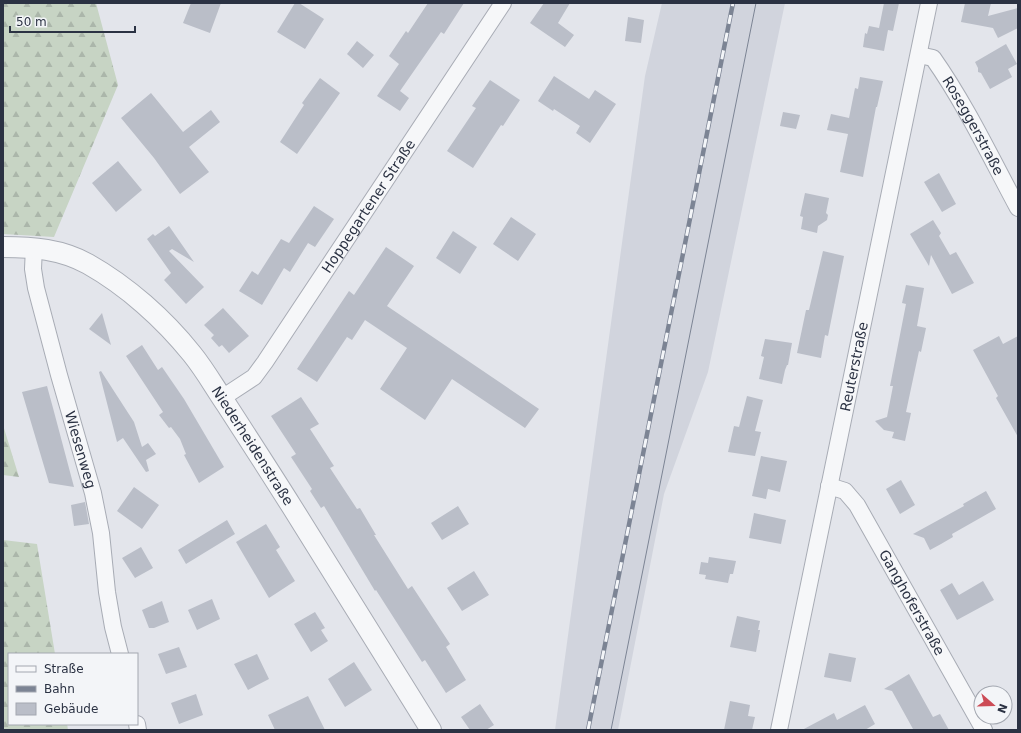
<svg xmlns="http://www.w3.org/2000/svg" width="1021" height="733" font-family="'DejaVu Sans',sans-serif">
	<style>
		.built { fill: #d1d4dd }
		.forest { fill: url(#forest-firs) }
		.building { fill: #babec8 }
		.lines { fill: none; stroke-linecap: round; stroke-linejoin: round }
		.minor-casing { stroke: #a8acb5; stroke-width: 18 }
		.tertiary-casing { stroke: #a8acb5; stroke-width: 22 }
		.minor { stroke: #f6f7f9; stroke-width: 16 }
		.tertiary { stroke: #f6f7f9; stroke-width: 20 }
		.tram { stroke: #7c8494; stroke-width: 1 }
		.rail-casing { stroke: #7c8494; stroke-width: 4.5 }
		.rail { stroke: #f3f5f8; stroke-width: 3; stroke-dasharray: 9; stroke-linecap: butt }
		.labels { text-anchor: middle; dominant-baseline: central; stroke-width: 3; stroke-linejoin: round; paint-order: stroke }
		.street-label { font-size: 14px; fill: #2b3243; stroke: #f3f5f8 }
	</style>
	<defs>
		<pattern id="forest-firs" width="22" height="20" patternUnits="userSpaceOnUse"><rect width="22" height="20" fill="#c7d4c4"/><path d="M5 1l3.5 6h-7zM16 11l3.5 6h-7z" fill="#abb6aa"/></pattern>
	</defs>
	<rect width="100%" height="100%" fill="#e3e5eb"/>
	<path class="built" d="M662 3H785L708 372 664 494 618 730H555L645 76Z"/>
	<path class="forest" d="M3 3H96L118 85 54 237 3 234Z
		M3 425 19 477 3 475Z
		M3 540 37 544 55 654H9V724H67L68 730H3Z"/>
	<path class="building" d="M191 3H221L210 33 183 23Z
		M295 3H299L324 19 305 49 277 32Z
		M428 3H464L444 34 441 32 400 91 409 98 400 111 377 96 399 64 389 56 406 31 408 33Z
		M544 3H570L558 23 574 35 565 47 530 23Z
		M884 3H899L893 31 888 30 884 51 863 47 865 33 867 34 869 26 879 28Z
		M965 3H991L988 16 1018 8V28L998 38 993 28 961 22Z
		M628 17 644 20 641 43 625 41Z
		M357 41 374 55 363 68 347 54Z
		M1006 44 1017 64 1008 69 1012 77 990 89 981 73 978 72V68L975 62Z
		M554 76 589 99 595 90 616 104 590 143 576 133 580 126 554 109 553 111 538 101Z
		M860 77 883 81 877 107H876L863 177 840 172 848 134 827 130 831 114 849 118 855 88 858 89Z
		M320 78 340 93 297 154 280 142 304 105 302 103Z
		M490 80 520 100 503 126 501 125 473 168 447 151 476 108 472 106Z
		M151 93 183 132 211 110 220 122 189 147 209 172 180 194 154 158 121 118Z
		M783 112 800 115 796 129 780 126Z
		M118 161 142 190 116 212 92 183Z
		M939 173 956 204 942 212 924 182Z
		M805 193 829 198 826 213 828 215 827 220 818 226 817 233 801 229 803 217 800 216Z
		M314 206 334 219 315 247 308 243 290 272 284 268 262 305 239 291 252 271 258 275 281 239 289 243Z
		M511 217 536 234 518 261 493 244Z
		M933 220 941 233 939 236 950 255 956 252 974 283 952 294 931 255 929 266 910 234Z
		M169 226 194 262 172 249 169 251 204 287 186 304 164 280 171 273 147 239 153 234 155 236Z
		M453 231 477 247 460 274 436 258Z
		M386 247 414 266 387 306 539 409 525 428 452 379 425 420 380 389 407 348 365 320 352 340 347 337 317 382 297 369 349 291 354 295Z
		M823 251 844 256 828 336 825 335 821 358 797 353 806 310H809Z
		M906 285 924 288 917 326 926 328 921 352 919 351 906 412 911 413 905 441 892 438 894 432 884 430 875 421 887 417 893 386H890L906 304 902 303Z
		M223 308 249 336 229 353 222 345 219 347 211 338 214 335 204 325Z
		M102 313 111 345 89 329Z
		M999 336 1003 344 1018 336V437L996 398 998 396 973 350Z
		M765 339 792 343 788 365H787L785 370 782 384 759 379 764 357 761 356Z
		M142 345 158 370 162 367 184 399 224 467 199 483 184 455 186 454 180 439 171 427 169 428 159 415 163 412 126 356Z
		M101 371 134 422 142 447 148 443 156 454 146 460 149 471 146 472 123 438 117 442 99 372Z
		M47 386 53 408 74 487 49 483 22 392Z
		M747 396 763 400 755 431 761 432 755 456 728 452 734 426 739 427Z
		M301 397 319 424 310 429 334 466 330 468 357 509 360 508 376 535H374L408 589 412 586 450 644 446 647 466 680 446 693 425 660 422 662 376 590 375 591 324 506 321 508 310 491 312 489 291 457 296 454 271 416Z
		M761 456 787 461 780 492 768 489 766 499 752 496Z
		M901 480 915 505 900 514 886 489Z
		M134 487 159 505 142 529 117 511Z
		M986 491 996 509 952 534 953 537 941 544 930 550 924 538 913 534 964 506 963 504Z
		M85 502 89 524 74 526 71 505Z
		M458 506 469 524 442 540 431 523Z
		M754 513 786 520 781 544 749 538Z
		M227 520 235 534 186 564 178 550Z
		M266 524 280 547 276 550 295 581 269 598 236 542Z
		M141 547 153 568 135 578 122 558Z
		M709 557 736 561 733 574H730L728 583 705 579 706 575 699 574 701 562 708 563Z
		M474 571 489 595 462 611 447 588Z
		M983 581 994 600 957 620 940 590 952 583 959 595Z
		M212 599 220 619 197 630 188 610Z
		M162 601 169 622 154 628H149L142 610Z
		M315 612 325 628 321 630 328 641 311 652 294 624Z
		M737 616 760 621 758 630H760L756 652 730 647Z
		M179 647 187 667 166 674 158 654Z
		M829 653 856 658 851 682 824 677Z
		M257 654 269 679 248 690 234 664Z
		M354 662 372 690 345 707 328 679Z
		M909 674 933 717 940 714 949 730H912L913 729 892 691 884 689Z
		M196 694 203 715 179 724 171 703Z
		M308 696 325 730H275L268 715Z
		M730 701 750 705 748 716 755 717 752 730H724Z
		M480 704 494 725 486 730H470L461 717Z
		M865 705 875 724 865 730H802L834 713 837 720Z"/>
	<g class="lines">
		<defs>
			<g id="minor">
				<path id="s1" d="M919 55 933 58C966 105 991 158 1018 208"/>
				<path id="s2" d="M34 247 33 269 36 288 59 375 93 493 101 533 107 592 113 627 120 654"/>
				<path id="s3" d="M222 398 254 377 265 362 503 3"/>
				<path id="s4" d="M829 486 845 491 857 505 984 730"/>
				<path d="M137 724 138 730"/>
				<path id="s5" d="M779 730 929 3"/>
			</g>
			<g id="tertiary">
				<path id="s6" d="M3 247C33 247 61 249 88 264 127 286 164 319 192 354 205 370 215 388 226 404 248 438 270 472 292 507 338 581 385 655 431 730"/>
			</g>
		</defs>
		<use href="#minor" class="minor-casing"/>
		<use href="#tertiary" class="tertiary-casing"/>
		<use href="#minor" class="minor"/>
		<use href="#tertiary" class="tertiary"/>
		<path class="tram" d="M611 730 756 3"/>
		<defs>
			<path id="rail" d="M588 730 733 3"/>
		</defs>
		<use href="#rail" class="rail-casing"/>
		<use href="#rail" class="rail"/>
	</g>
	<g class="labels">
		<g class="street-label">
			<text stroke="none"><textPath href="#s1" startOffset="93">Roseggerstraße</textPath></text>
			<text stroke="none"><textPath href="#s3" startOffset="244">Hoppegartener Straße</textPath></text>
			<text stroke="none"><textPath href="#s5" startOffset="371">Reuterstraße</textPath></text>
			<text stroke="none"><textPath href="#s6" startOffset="336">Niederheidenstraße</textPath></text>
			<text stroke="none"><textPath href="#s2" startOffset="209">Wiesenweg</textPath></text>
			<text stroke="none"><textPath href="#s4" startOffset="147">Ganghoferstraße</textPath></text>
		</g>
	</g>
	<rect width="1021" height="733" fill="none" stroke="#2b3243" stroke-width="8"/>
	<rect x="8" y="653" width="130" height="72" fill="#f3f5f8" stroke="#a3a7b0"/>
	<rect x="16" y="666" width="20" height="6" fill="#f6f7f9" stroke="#a3a7b0"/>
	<text x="44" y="673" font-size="12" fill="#2b3243">Straße</text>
	<rect x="16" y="686" width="20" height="6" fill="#7c8494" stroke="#a3a7b0"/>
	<text x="44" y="693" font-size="12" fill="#2b3243">Bahn</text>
	<rect x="16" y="703" width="20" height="12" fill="#babec8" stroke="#a3a7b0"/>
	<text x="44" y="713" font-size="12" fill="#2b3243">Gebäude</text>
	<g transform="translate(993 705) rotate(110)"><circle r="19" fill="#f3f5f8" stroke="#a3a7b0"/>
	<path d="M0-3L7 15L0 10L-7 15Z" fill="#cc4b56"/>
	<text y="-6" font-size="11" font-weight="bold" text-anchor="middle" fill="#2b3243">N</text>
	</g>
	<path d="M10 26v6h125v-6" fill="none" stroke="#2b3243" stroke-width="2"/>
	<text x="16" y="26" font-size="12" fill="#2b3243" stroke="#f3f5f8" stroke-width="3" paint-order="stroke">50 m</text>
</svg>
